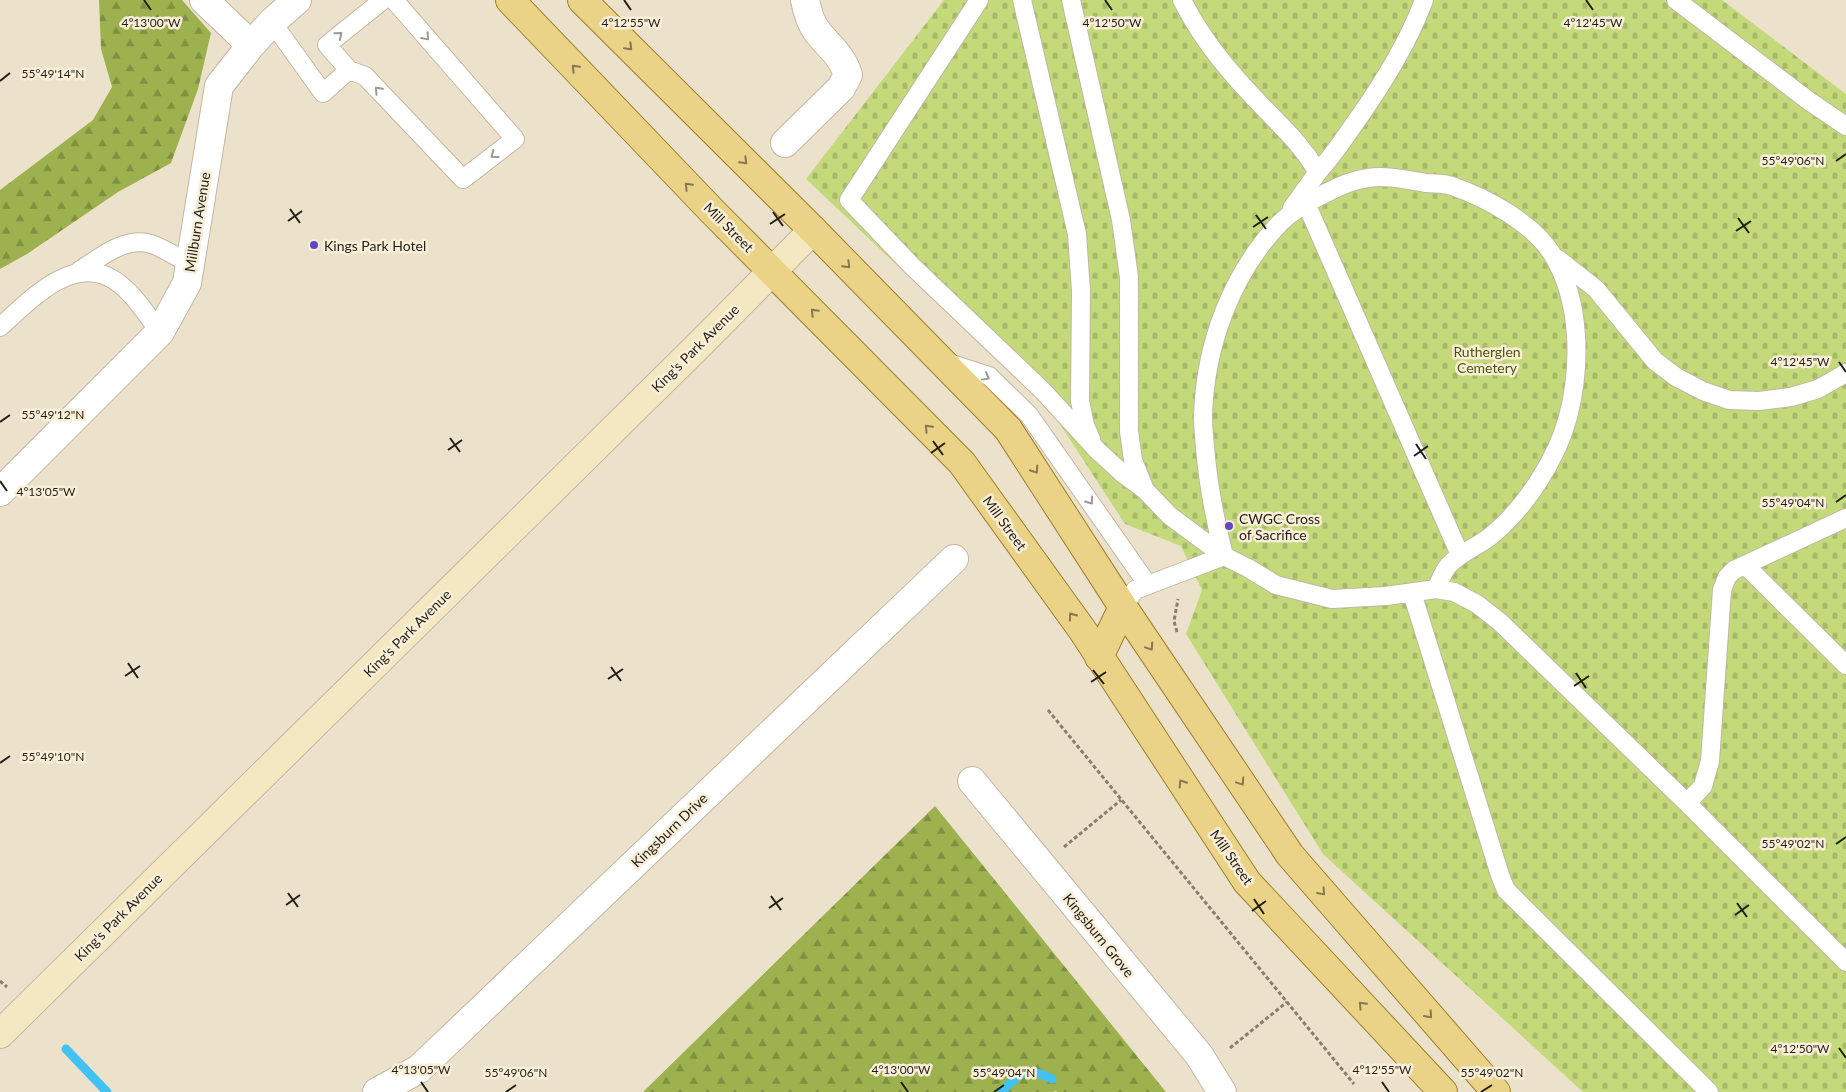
<svg xmlns="http://www.w3.org/2000/svg" width="1846" height="1092" font-family="Lato,sans-serif">
	<style>
		.forest { fill: url(#forest-firs) }
		.cemetery { fill: url(#cemetery-stones) }
		.lines { fill: none; stroke-linecap: round; stroke-linejoin: round }
		.stream { stroke: #41c2f2; stroke-width: 9 }
		.service-casing { stroke: #c1b7a2; stroke-width: 20 }
		.minor-casing { stroke: #c1b7a2; stroke-width: 30 }
		.secondary-casing { stroke: #c1b7a2; stroke-width: 30 }
		.primary-casing { stroke: #9b802a; stroke-width: 30 }
		.path { stroke: #867f70; stroke-width: 3; stroke-dasharray: 4 2.5; stroke-linecap: butt }
		.service { stroke: #fff; stroke-width: 18 }
		.minor { stroke: #fff; stroke-width: 28 }
		.secondary { stroke: #f4e8c2; stroke-width: 28 }
		.primary { stroke: #ead286; stroke-width: 28 }
		.oneway { stroke: #9c9a96 }
		.oneway2 { stroke: #86784e }
		.ticks { fill: none; stroke: #221e16; stroke-width: 2 }
		.poi-dot { fill: #5e49c1; stroke: #f9efd9; stroke-width: 2 }
		.labels { text-anchor: middle; dominant-baseline: central; stroke-width: 5; stroke-linejoin: round; paint-order: stroke }
		.street-label { font-size: 14px; fill: #221e16; stroke: #f9efd9 }
		.poi-label { font-size: 14px; fill: #221e16; stroke: #f9efd9; text-anchor: start }
		.park-label { font-size: 14px; fill: #4a570d; stroke: #f9efd9 }
		.ticks-label { font-size: 12px; text-anchor: middle; fill: #221e16; stroke: #f9efd9; stroke-width: 5; stroke-linejoin: round; paint-order: stroke }
	</style>
	<defs>
		<pattern id="forest-firs" width="22" height="20" patternUnits="userSpaceOnUse" patternTransform="scale(1.25)"><rect width="22" height="20" fill="#9db24e"/><path d="M5 1l3.5 6h-7zM16 11l3.5 6h-7z" fill="#809040"/></pattern>
		<pattern id="cemetery-stones" width="16" height="16" patternUnits="userSpaceOnUse" patternTransform="scale(1.25)"><rect width="16" height="16" fill="#c3d97a"/><path d="M2 7V4a2 2 0 0 1 4 0v3zM10 15v-3a2 2 0 0 1 4 0v3z" fill="#a7ba69"/></pattern>
	</defs>
	<rect width="100%" height="100%" fill="#ece2cc"/>
	<path class="forest" d="M99 0H182L211 33 198 89 171 163 118 192 27 254 0 269V190L93 120 112 87 101 49Z
		M935 806 1166 1092H1057L1056 1091 1053 1092H643Z"/>
	<path class="cemetery" d="M944 0H1722L1846 94V1092H1583L1323 854 1186 634 1202 590 1181 546 1125 524 1052 412 806 179Z"/>
	<g class="lines">
		<path class="stream" d="M66 1049 107 1092
			M1001 1092C1022 1072 1024 1065 1052 1079"/>
		<defs>
			<path id="service" d="M383 0 327 45 349 70 365 76 463 179 515 139 394 0
				M979 0 849 200 912 266 1043 391 1097 450 1122 473 1145 490
				M1022 0 1077 234 1081 291 1080 401 1085 425 1091 439
				M1071 0 1121 220 1129 277V431L1133 460 1145 490 1170 516 1224 556
				M1182 0C1202 40 1230 73 1261 105 1283 128 1301 144 1318 172L1292 208
				M1676 0 1809 101 1846 126
				M272 22 323 93 349 70
				M1318 172C1332 157 1343 140 1355 123 1382 85 1408 44 1424 0
				M1306 203 1460 555
				M1558 259 1596 289 1655 361 1676 377 1703 391 1729 400 1759 401 1791 397 1818 389 1846 373
				M79 271C99 258 125 236 151 244 164 248 178 258 190 264
				M0 327C29 301 73 253 114 280 133 292 146 314 160 332
				M949 363 989 376 1029 415 1148 585
				M1224 556C1215 520 1208 485 1205 447 1204 437 1203 426 1203 416 1205 346 1231 274 1280 223 1292 211 1309 201 1324 194 1337 187 1353 180 1368 178 1387 175 1407 180 1426 183 1435 184 1444 183 1452 186 1487 198 1535 224 1554 257 1581 303 1581 367 1568 417 1557 459 1525 508 1492 535 1478 547 1460 552 1448 566 1443 572 1440 581 1436 589
				M1745 565 1846 665
				M1412 593 1500 875 1506 890 1709 1092
				M1123 607 1135 590 1224 556 1248 568 1276 585 1332 599 1386 596 1436 589 1454 592 1477 604 1500 622 1687 803 1846 962
				M1687 803 1703 786 1710 761 1722 590 1727 577 1734 570 1846 518"/>
			<path id="minor" d="M204 0 251 45
				M785 143 841 88 848 75C842 55 828 46 816 30 810 21 807 10 805 0
				M0 492 160 332 187 283 219 86 251 45 272 22 297 0
				M972 781 1199 1055 1222 1092
				M377 1092 419 1069 954 559"/>
			<path id="secondary" d="M0 1034 699 345 813 230"/>
			<path id="primary" d="M510 0 713 212 962 463 1083 631 1247 882 1443 1092
				M582 0 813 230 1008 429 1123 607 1290 855 1496 1092
				M1099 657 1123 607"/>
		</defs>
		<use href="#service" class="service-casing"/>
		<use href="#minor" class="minor-casing"/>
		<use href="#secondary" class="secondary-casing"/>
		<use href="#primary" class="primary-casing"/>
		<path class="path" d="M1177 632 1174 621 1178 599
			M1048 710 1354 1084
			M1064 847 1121 800
			M0 981 7 987
			M1230 1048 1287 1002"/>
		<use href="#service" class="service"/>
		<use href="#minor" class="minor"/>
		<use href="#secondary" class="secondary"/>
		<use href="#primary" class="primary"/>
	</g>
	<defs><path id="oneway-chevron" d="M-2-3.5L2.5 0L-2 3.5" fill="none" stroke-width="1.6" stroke-linecap="round" stroke-linejoin="round" transform="scale(1.25)"/></defs>
	<g class="oneway">
		<use href="#oneway-chevron" transform="translate(339 35) rotate(-39)"/>
		<use href="#oneway-chevron" transform="translate(426 37) rotate(49)"/>
		<use href="#oneway-chevron" transform="translate(378 90) rotate(-133)"/>
		<use href="#oneway-chevron" transform="translate(494 155) rotate(143)"/>
		<use href="#oneway-chevron" transform="translate(986 377) rotate(29)"/>
		<use href="#oneway-chevron" transform="translate(1090 501) rotate(55)"/>
	</g>
	<g class="oneway2">
		<use href="#oneway-chevron" transform="translate(629 47) rotate(45)"/>
		<use href="#oneway-chevron" transform="translate(575 68) rotate(-134)"/>
		<use href="#oneway-chevron" transform="translate(744 161) rotate(45)"/>
		<use href="#oneway-chevron" transform="translate(688 186) rotate(-134)"/>
		<use href="#oneway-chevron" transform="translate(847 265) rotate(45)"/>
		<use href="#oneway-chevron" transform="translate(814 312) rotate(-135)"/>
		<use href="#oneway-chevron" transform="translate(928 428) rotate(-134)"/>
		<use href="#oneway-chevron" transform="translate(1035 470) rotate(57)"/>
		<use href="#oneway-chevron" transform="translate(1072 616) rotate(-126)"/>
		<use href="#oneway-chevron" transform="translate(1150 647) rotate(56)"/>
		<use href="#oneway-chevron" transform="translate(1241 782) rotate(56)"/>
		<use href="#oneway-chevron" transform="translate(1182 783) rotate(-123)"/>
		<use href="#oneway-chevron" transform="translate(1322 892) rotate(49)"/>
		<use href="#oneway-chevron" transform="translate(1362 1005) rotate(-133)"/>
		<use href="#oneway-chevron" transform="translate(1429 1015) rotate(49)"/>
	</g>
	<path class="ticks" d="M144 0 151 10M624 0 631 10M1105 0 1112 10M1586 0 1593 10M0 81 10 73M1836 161 1846 154M290 209 300 223M773 212 783 226M1256 215 1266 229M1738 218 1749 233M288 221 302 211M770 224 785 214M1253 227 1268 217M1736 231 1751 221M1839 362 1846 372M0 422 10 415M450 438 460 452M933 441 943 455M1416 444 1426 459M448 450 462 440M931 453 945 443M1414 456 1428 446M0 481 7 491M1836 502 1846 495M128 663 138 678M611 667 621 681M1093 670 1104 684M1576 673 1586 688M125 676 140 666M608 679 623 669M1091 682 1106 672M1574 686 1589 676M0 763 10 756M1836 844 1846 837M288 893 298 907M771 896 781 910M1254 899 1264 914M1737 903 1747 917M286 905 300 895M769 908 783 898M1252 911 1266 901M1735 915 1749 905M1839 1048 1846 1058M421 1082 428 1092M901 1082 908 1092M1382 1082 1389 1092M506 1092 516 1085M994 1092 1004 1085M1481 1092 1492 1085"/>
	<g class="poi-dot">
		<circle cx="314" cy="245" r="5"/>
		<circle cx="1229" cy="526" r="5"/>
	</g>
	<g class="labels">
		<g class="street-label">
			<text transform="translate(197 222) rotate(-81)">Millburn Avenue</text>
			<text transform="translate(729 227) rotate(45)">Mill Street</text>
			<text transform="translate(695 348) rotate(-45)">King's Park Avenue</text>
			<text transform="translate(1005 523) rotate(54)">Mill Street</text>
			<text transform="translate(407 633) rotate(-45)">King's Park Avenue</text>
			<text transform="translate(669 830) rotate(-44)">Kingsburn Drive</text>
			<text transform="translate(1232 857) rotate(55)">Mill Street</text>
			<text transform="translate(118 917) rotate(-45)">King's Park Avenue</text>
			<text transform="translate(1099 935) rotate(51)">Kingsburn Grove</text>
		</g>
		<g class="poi-label">
			<text x="324" y="245">Kings Park Hotel</text>
			<text x="1239" y="518">CWGC Cross<tspan x="1239" dy="16">of Sacrifice</tspan></text>
		</g>
		<g class="park-label">
			<text x="1487" y="351">Rutherglen<tspan x="1487" dy="16">Cemetery</tspan></text>
		</g>
	</g>
	<g class="ticks-label">
		<text x="1112" y="27">4°12'50"W</text>
		<text x="1593" y="27">4°12'45"W</text>
		<text x="151" y="27">4°13'00"W</text>
		<text x="631" y="27">4°12'55"W</text>
		<text x="53" y="78">55°49'14"N</text>
		<text x="1793" y="165">55°49'06"N</text>
		<text x="1800" y="366">4°12'45"W</text>
		<text x="53" y="419">55°49'12"N</text>
		<text x="46" y="496">4°13'05"W</text>
		<text x="1793" y="507">55°49'04"N</text>
		<text x="53" y="761">55°49'10"N</text>
		<text x="1793" y="848">55°49'02"N</text>
		<text x="1800" y="1053">4°12'50"W</text>
		<text x="421" y="1074">4°13'05"W</text>
		<text x="901" y="1074">4°13'00"W</text>
		<text x="1382" y="1074">4°12'55"W</text>
		<text x="516" y="1077">55°49'06"N</text>
		<text x="1004" y="1077">55°49'04"N</text>
		<text x="1492" y="1077">55°49'02"N</text>
	</g>
</svg>
